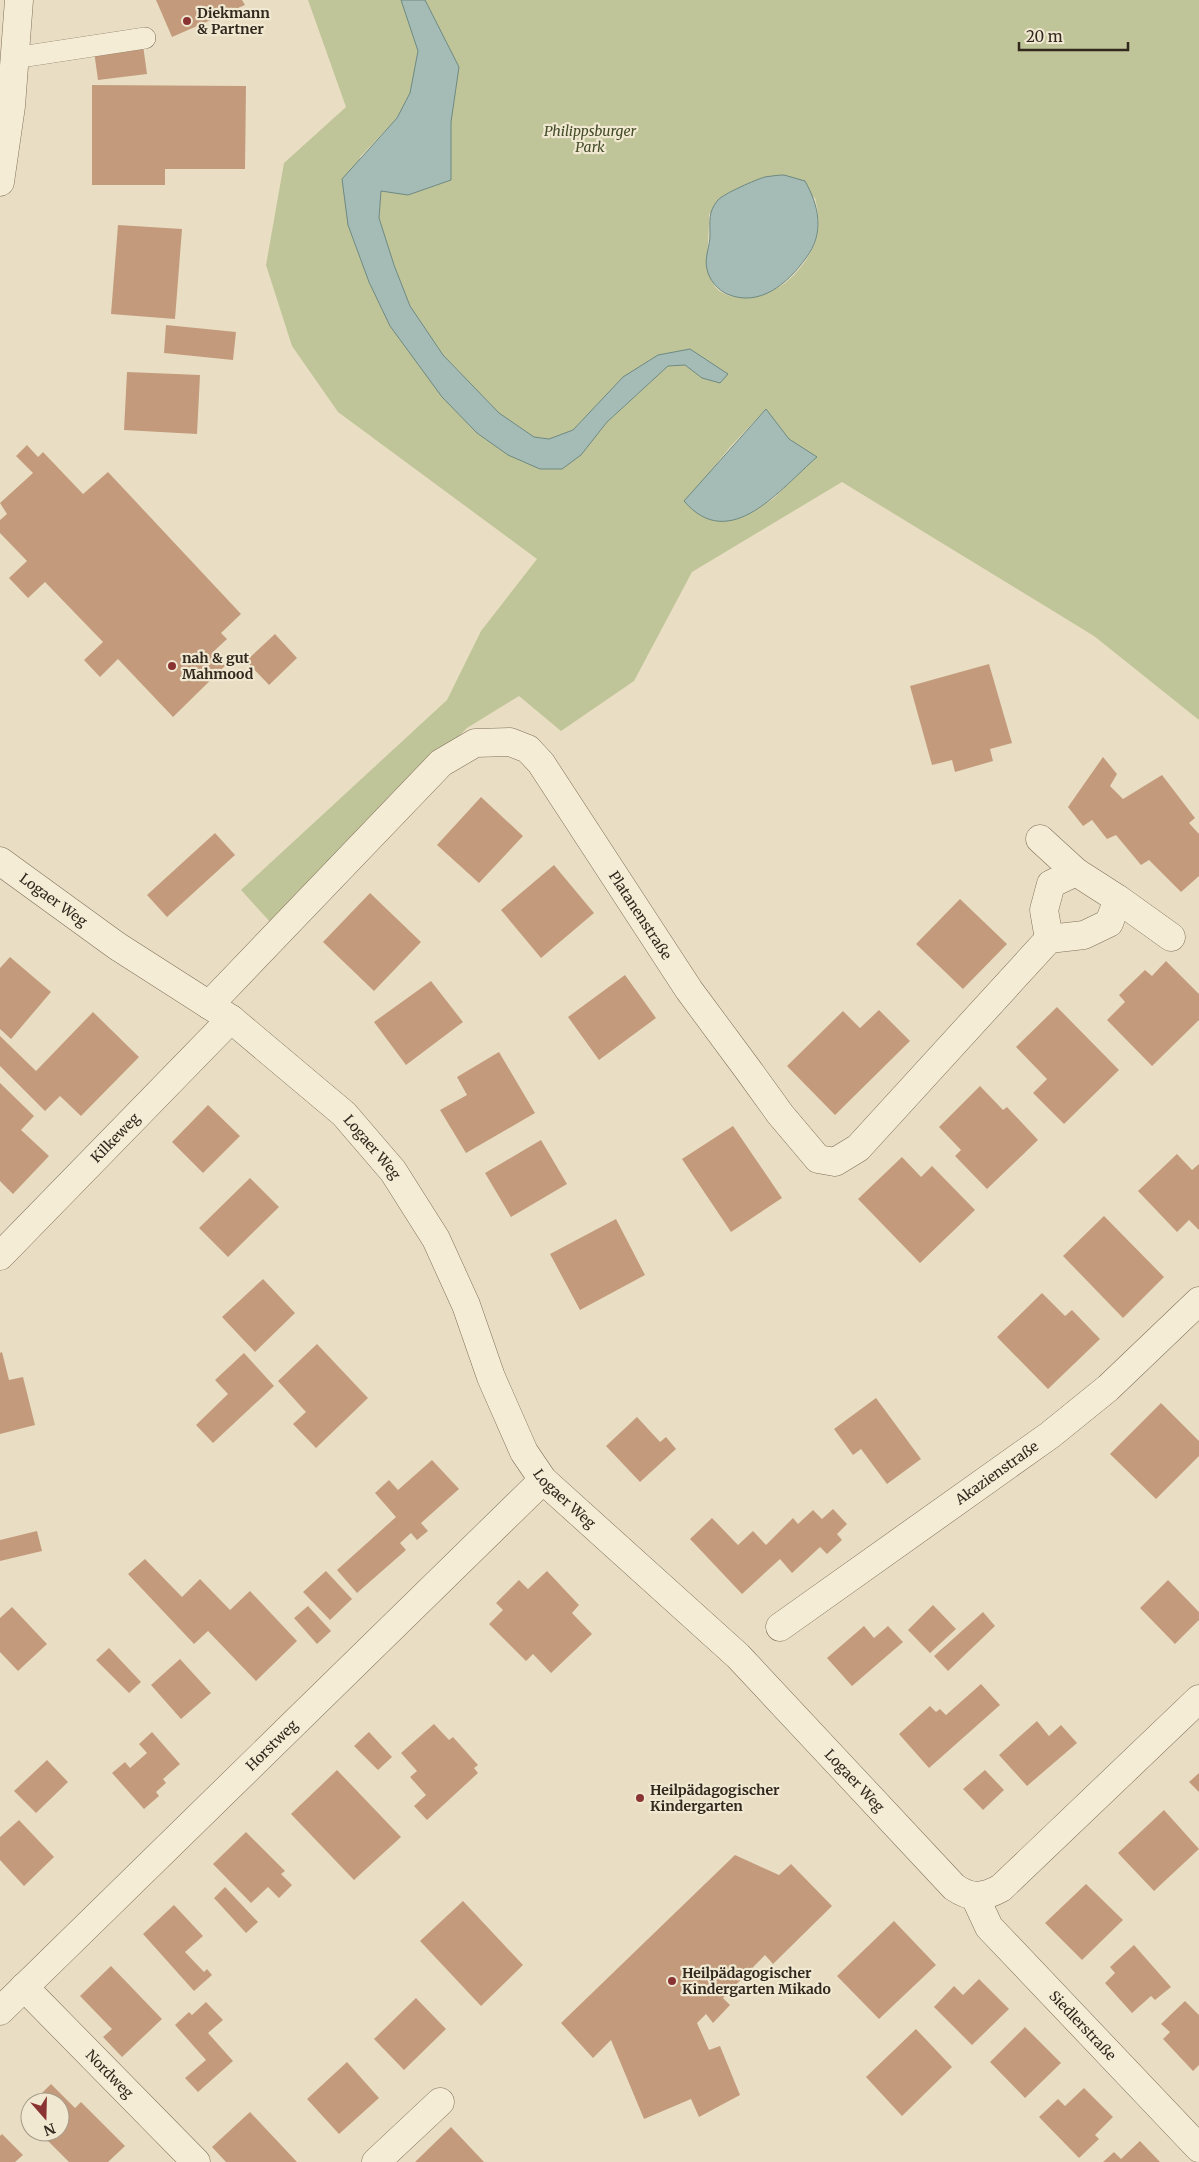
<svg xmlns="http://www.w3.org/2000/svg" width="1199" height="2162" font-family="Merriweather,serif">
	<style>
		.green { fill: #bfc598; fill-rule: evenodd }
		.water { fill: #a4bcb5; stroke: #6d8982 }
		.building { fill: #c39b7c }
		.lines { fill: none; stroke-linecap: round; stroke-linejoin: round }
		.service-casing { stroke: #81705b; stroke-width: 22 }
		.minor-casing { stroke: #81705b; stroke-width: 29 }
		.tertiary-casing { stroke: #81705b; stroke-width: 29 }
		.service { stroke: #f4ecd5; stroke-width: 21 }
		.minor { stroke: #f4ecd5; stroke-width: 28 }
		.tertiary { stroke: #f4ecd5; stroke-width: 28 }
		.poi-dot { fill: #893332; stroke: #f1e8d1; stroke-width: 2 }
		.labels { text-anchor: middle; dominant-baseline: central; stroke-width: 4.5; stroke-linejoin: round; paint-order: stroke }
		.poi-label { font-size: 14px; font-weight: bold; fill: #32281e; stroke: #f1e8d1; text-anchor: start }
		.park-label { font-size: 14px; font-style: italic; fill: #424c27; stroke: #f1e8d1 }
		.street-label { font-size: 14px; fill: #32281e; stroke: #f1e8d1 }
	</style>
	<rect width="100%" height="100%" fill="#e9dec3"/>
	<path class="green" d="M308 0H401L418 51 410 93 397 118 360 157 348 225 369 282 390 326 477 433 581 455 607 422 668 366 685 365 702 378 690 349 623 377 573 430 549 439 534 437 499 413 443 355 410 306 394 265 379 218 381 190 408 195 451 180V122L459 67 425 0H1199V720L1094 636 842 482 692 572 634 681 561 731 519 696 467 728 272 924 241 890 447 700 481 631 537 559 338 412 292 346 266 265 284 163 346 107ZM764 177 815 198C818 210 820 223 817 236 814 252 798 273 785 283 767 297 721 308 711 279 704 259 710 235 709 214ZM766 409 789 439 816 457 773 499 751 513 728 521 691 495 731 446Z"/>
	<path class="water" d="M401 0H425L459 67 451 122V180L408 195 381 191 379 218 394 265 410 306 443 355 499 413 534 437 549 439 573 430 623 377 658 355 690 349 728 374 720 383 702 378 685 365 668 366 607 422 581 455 562 469H540L508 455 477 433 442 397 390 326 369 282 348 225 342 179 397 118 410 93 418 51Z
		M784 175 805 181C819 206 825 233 806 258 788 283 760 308 727 294 718 290 709 280 707 269 704 258 710 246 710 235 710 220 708 212 718 200 723 194 757 179 765 177 772 176 778 175 784 175Z
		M766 409 789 439 817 457C781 488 730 555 684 501Z"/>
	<path class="building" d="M156 0H242L245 5 172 37Z
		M143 45 147 74 98 80 94 51Z
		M92 85 246 86 245 169H165V185H92Z
		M118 225 182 229 175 319 111 314Z
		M166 325 236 332 233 360 164 353Z
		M127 372 200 375 197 434 124 430Z
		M27 445 38 457 43 452 83 494 108 472 241 614 221 633 227 639 213 652 226 665 173 717 118 659 100 677 84 660 103 642 45 582 28 598 9 578 27 561 0 533V520L7 514 0 503 33 473 16 456Z
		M275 634 297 658 269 685 246 661Z
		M989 664 1012 743 990 749 993 761 955 772 952 760 932 765 910 686Z
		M1103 757 1117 774 1110 786 1123 799 1162 775 1195 818 1189 823 1199 834V876L1181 892 1149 860 1141 865 1116 835 1107 839 1092 820 1083 826 1068 807Z
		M481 797 523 836 479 883 437 845Z
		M215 833 235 855 167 917 147 895Z
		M554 865 594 913 541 958 501 910Z
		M370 893 421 942 374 991 323 942Z
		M960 899 1007 944 963 989 916 944Z
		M10 957 51 992 11 1039 0 1029V968Z
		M1166 961 1199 994V1020L1152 1066 1107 1020 1125 1002 1119 995 1145 970 1152 976Z
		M625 975 656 1018 599 1060 568 1017Z
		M431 981 463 1022 406 1065 374 1022Z
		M1057 1007 1119 1070 1064 1124 1033 1093 1047 1079 1016 1047Z
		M879 1010 910 1041 835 1115 787 1066 843 1011 860 1028Z
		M93 1012 139 1057 81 1116 60 1096 45 1111 0 1066V1036L36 1071Z
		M499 1052 535 1113 466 1153 440 1110 467 1095 457 1077Z
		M0 1083 34 1116 21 1130 49 1156 13 1194 0 1181Z
		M980 1086 1003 1110 1007 1107 1038 1140 987 1189 955 1156 961 1150 939 1127Z
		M208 1105 240 1136 203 1173 172 1142Z
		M733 1126 782 1198 731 1232 682 1159Z
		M541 1140 567 1184 511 1217 485 1173Z
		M1177 1154 1192 1170 1199 1164V1230L1189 1220 1177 1232 1138 1191Z
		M902 1157 921 1177 932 1166 975 1210 920 1263 858 1199Z
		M250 1178 279 1207 228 1257 199 1228Z
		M1104 1216 1164 1277 1123 1318 1063 1256Z
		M616 1219 645 1275 580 1310 550 1254Z
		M263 1279 295 1313 255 1352 222 1317Z
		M1042 1293 1065 1316 1072 1310 1100 1339 1048 1389 997 1337Z
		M317 1344 368 1398 316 1448 293 1424 306 1412 278 1381Z
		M2 1352 9 1380 23 1377 35 1425 0 1434V1353Z
		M244 1353 274 1386 213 1443 196 1425 228 1394 215 1380Z
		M876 1398 921 1459 887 1484 861 1449 853 1455 834 1429Z
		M1161 1403 1199 1441V1456L1156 1499 1110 1454Z
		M637 1417 660 1442 666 1437 676 1449 640 1482 606 1446Z
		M432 1460 459 1489 421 1523 428 1531 417 1540 411 1533 400 1543 406 1550 357 1593 337 1570 396 1517 375 1493 389 1480 398 1490Z
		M833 1509 847 1524 837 1534 842 1540 827 1554 820 1547 792 1573 780 1559 742 1594 690 1539 712 1518 738 1545 753 1531 766 1545 793 1518 798 1524 813 1510 822 1519Z
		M37 1531 42 1551 0 1561V1540Z
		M145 1559 182 1597 200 1579 230 1610 250 1591 297 1641 256 1681 208 1631 194 1644 128 1574Z
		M326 1571 352 1599 330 1620 303 1592Z
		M547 1571 579 1605 572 1613 592 1634 551 1673 533 1654 526 1661 489 1624 503 1610 496 1603 519 1580 528 1589Z
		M1168 1580 1199 1612V1620L1175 1644 1140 1608Z
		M933 1605 956 1629 930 1653 908 1630Z
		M308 1606 331 1631 317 1644 294 1618Z
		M12 1607 47 1644 18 1671 0 1652V1618Z
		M983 1612 995 1626 948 1671 934 1656Z
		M864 1626 874 1638 888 1626 903 1642 852 1686 827 1658Z
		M109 1648 141 1682 129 1693 96 1660Z
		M180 1659 211 1693 181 1719 151 1685Z
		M981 1684 1000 1705 929 1768 899 1734 930 1706 936 1712 940 1709 946 1715Z
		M1037 1721 1049 1736 1061 1725 1077 1743 1027 1786 999 1755Z
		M434 1724 449 1740 453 1737 478 1765 474 1768 478 1773 427 1820 414 1806 426 1795 410 1777 417 1771 401 1753Z
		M152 1732 180 1764 163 1779 166 1783 156 1792 159 1796 144 1809 112 1773 125 1762 130 1768 147 1753 139 1744Z
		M369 1732 392 1757 378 1770 354 1746Z
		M47 1760 68 1782 36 1813 14 1791Z
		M337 1770 401 1837 354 1880 291 1814Z
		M985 1770 1004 1790 983 1810 963 1789Z
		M1199 1773V1792L1189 1782Z
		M1164 1810 1199 1849 1154 1891 1118 1853Z
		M19 1820 54 1857 24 1886 0 1860V1837Z
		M246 1832 285 1871 281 1874 292 1885 279 1898 268 1887 251 1903 213 1864Z
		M735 1855 779 1875 791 1864 832 1906 773 1964 765 1955 723 1998 730 2005 713 2023 706 2014 697 2023 709 2050 720 2046 740 2095 699 2117 691 2099 644 2119 611 2040 593 2058 561 2023Z
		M1086 1884 1123 1920 1082 1960 1045 1923Z
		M225 1887 258 1922 246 1933 214 1898Z
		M463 1901 523 1965 481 2006 420 1941Z
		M174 1905 203 1936 185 1952 204 1972 207 1969 212 1975 194 1991 143 1934Z
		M894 1921 936 1965 879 2019 837 1976Z
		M1134 1945 1171 1987 1155 2000 1151 1996 1132 2013 1105 1983 1115 1973 1110 1967Z
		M111 1966 162 2019 122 2057 103 2037 112 2029 80 1996Z
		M979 1979 1009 2009 972 2045 934 2007 954 1986 963 1995Z
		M416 1998 446 2029 404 2070 374 2039Z
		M1185 2001 1199 2015V2065L1193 2071 1163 2039 1170 2032 1161 2024Z
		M206 2002 223 2020 208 2033 233 2061 198 2092 185 2078 206 2060 175 2025 189 2012 192 2015Z
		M1025 2027 1061 2063 1025 2098 990 2062Z
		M916 2029 952 2067 902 2116 866 2077Z
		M347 2062 379 2098 339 2134 307 2099Z
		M51 2084 75 2108 81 2102 125 2146 108 2162H69L39 2132H60V2102H33Z
		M1084 2088 1113 2117 1095 2135 1099 2139 1079 2158 1039 2117 1058 2099 1065 2106Z
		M250 2112 297 2162H226L212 2147Z
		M451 2127 484 2162H415Z
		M2 2134 23 2155 15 2162H0V2136Z
		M1140 2141 1160 2162H1103L1114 2152 1121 2159Z"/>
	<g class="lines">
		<defs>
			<path id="service" d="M14 58 145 38"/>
			<g id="minor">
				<path d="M1118 899 1171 937"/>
				<path d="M1049 939 1044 910 1051 884 1076 872"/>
				<path id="s1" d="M209 1005 441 763 475 743 510 742 528 749 541 763 689 990 749 1071 780 1114 818 1159 835 1162 858 1148 1049 939 1084 935 1109 923 1118 899 1076 872 1040 839"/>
				<path id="s2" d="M0 1256 231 1019"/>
				<path id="s3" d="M780 1627 1050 1435 1108 1388 1199 1301"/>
				<path id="s4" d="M975 1897 989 1927 1199 2148"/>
				<path id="s5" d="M24 1987 196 2162"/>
				<path id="s6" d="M0 2011 543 1480"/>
				<path d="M376 2162 440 2102"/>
			</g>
			<g id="tertiary">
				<path d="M0 182 11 106 19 0"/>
				<path id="s7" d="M0 861 117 946 231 1019 344 1114 393 1171 436 1239 466 1305 491 1377 524 1452 543 1480 738 1656 954 1887C971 1899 983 1898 1001 1888L1199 1699"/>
			</g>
		</defs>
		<use href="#service" class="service-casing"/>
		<use href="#minor" class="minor-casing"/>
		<use href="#tertiary" class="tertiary-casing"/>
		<use href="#service" class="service"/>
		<use href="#minor" class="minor"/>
		<use href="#tertiary" class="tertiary"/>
	</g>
	<g class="poi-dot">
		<circle cx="187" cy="21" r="5"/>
		<circle cx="172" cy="666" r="5"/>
		<circle cx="640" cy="1798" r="5"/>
		<circle cx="672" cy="1981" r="5"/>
	</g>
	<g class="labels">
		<g class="poi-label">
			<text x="197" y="13">Diekmann<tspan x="197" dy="16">&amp; Partner</tspan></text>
			<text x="182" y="658">nah &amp; gut<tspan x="182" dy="16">Mahmood</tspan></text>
			<text x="650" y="1790">Heilpädagogischer<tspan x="650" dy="16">Kindergarten</tspan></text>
			<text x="682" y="1973">Heilpädagogischer<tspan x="682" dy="16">Kindergarten Mikado</tspan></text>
		</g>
		<g class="park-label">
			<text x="590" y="131">Philippsburger<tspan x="590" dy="16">Park</tspan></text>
		</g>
		<g class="street-label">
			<text stroke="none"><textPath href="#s7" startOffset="66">Logaer Weg</textPath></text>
			<text stroke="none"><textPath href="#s1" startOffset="630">Platanenstraße</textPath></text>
			<text stroke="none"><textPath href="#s2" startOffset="165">Kilkeweg</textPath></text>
			<text stroke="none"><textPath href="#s7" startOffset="471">Logaer Weg</textPath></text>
			<text stroke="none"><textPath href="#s3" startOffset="266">Akazienstraße</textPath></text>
			<text stroke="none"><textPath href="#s7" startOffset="876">Logaer Weg</textPath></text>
			<text stroke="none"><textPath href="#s6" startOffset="380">Horstweg</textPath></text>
			<text stroke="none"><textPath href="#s7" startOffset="1281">Logaer Weg</textPath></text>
			<text stroke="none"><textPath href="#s4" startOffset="169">Siedlerstraße</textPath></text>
			<text stroke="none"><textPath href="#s5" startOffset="122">Nordweg</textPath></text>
		</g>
	</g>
	<g transform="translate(45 2117) rotate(160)"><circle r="24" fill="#f1e8d1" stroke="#a59b89"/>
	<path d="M0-4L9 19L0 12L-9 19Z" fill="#893332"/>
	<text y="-8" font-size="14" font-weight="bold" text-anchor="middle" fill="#32281e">N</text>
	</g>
	<path d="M1019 42v8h109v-8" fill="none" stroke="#32281e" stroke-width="2.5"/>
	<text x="1026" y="42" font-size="15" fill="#32281e" stroke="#f1e8d1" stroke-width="4" paint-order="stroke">20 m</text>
</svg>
